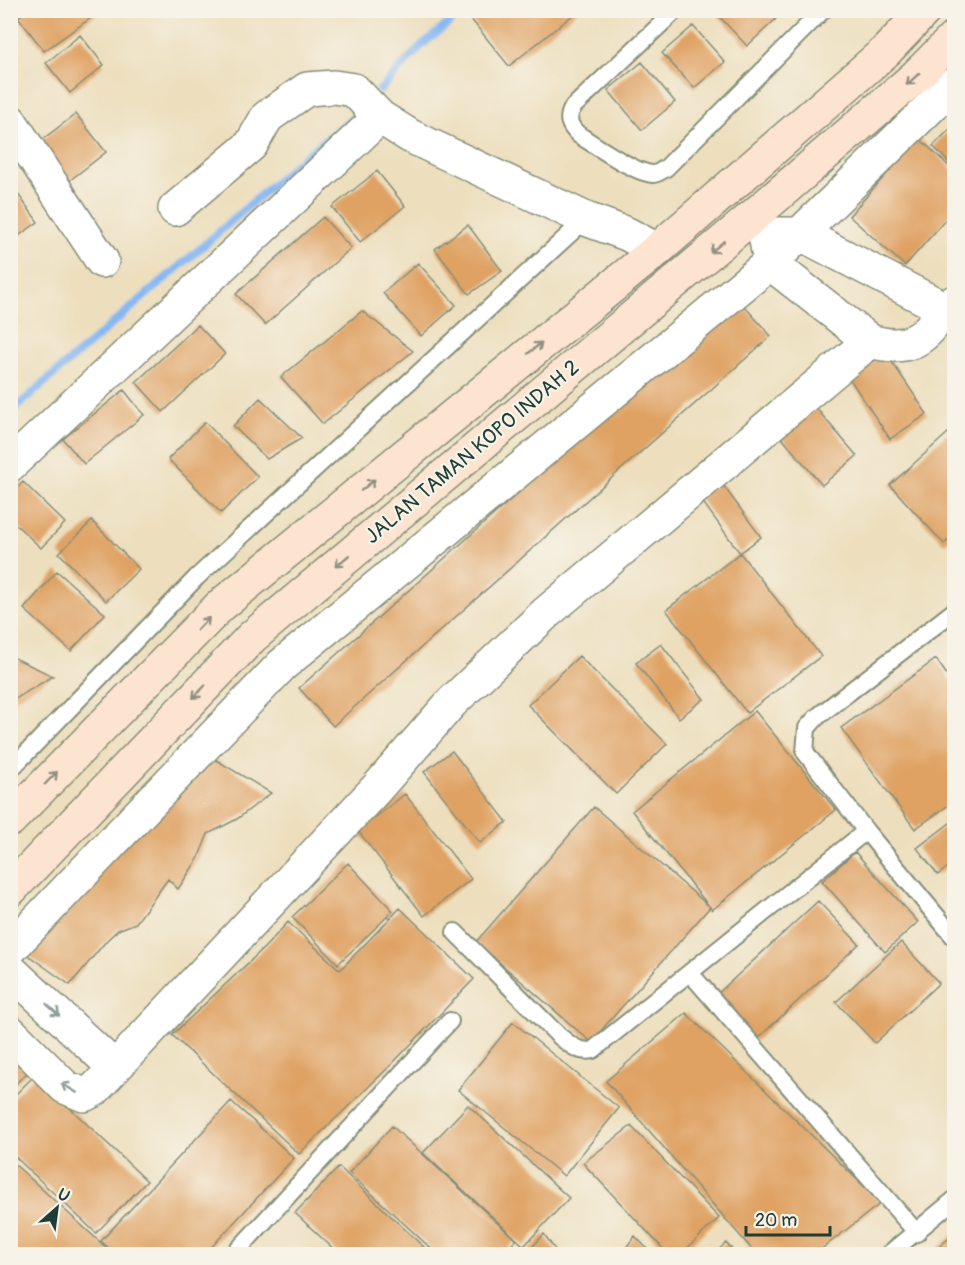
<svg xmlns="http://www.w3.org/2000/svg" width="965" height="1265" font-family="Pangolin,sans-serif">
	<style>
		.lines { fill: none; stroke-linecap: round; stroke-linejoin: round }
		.stream { stroke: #86b7f2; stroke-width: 8 }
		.building { fill: #dfa263 }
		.service-casing { stroke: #868e79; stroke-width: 20 }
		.minor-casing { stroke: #868e79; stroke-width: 36 }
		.secondary-casing { stroke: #868e79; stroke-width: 36 }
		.service { stroke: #fff; stroke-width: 16 }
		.minor { stroke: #fff; stroke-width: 33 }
		.secondary { stroke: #fde4d0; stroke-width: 33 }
		.oneway { stroke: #8e9082 }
		.oneway2 { stroke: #8f9e9a }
		.labels { text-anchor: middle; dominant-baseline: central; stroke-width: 4.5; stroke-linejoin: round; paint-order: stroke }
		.street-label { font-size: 21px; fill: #1f3d34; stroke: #f7f3e8 }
	</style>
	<rect width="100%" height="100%" fill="#f7f3e8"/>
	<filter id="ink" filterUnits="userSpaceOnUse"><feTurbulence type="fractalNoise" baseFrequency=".0167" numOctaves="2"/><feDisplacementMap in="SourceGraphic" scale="12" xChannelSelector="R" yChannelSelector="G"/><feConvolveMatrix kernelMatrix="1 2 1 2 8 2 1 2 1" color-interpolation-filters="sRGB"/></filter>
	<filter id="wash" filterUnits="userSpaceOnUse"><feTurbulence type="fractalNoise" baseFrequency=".008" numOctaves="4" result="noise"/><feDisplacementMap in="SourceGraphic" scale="24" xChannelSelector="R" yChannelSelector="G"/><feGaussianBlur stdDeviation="1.35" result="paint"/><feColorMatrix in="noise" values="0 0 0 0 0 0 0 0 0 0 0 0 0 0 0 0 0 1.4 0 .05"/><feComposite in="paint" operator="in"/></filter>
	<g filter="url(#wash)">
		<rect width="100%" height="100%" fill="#eddfbe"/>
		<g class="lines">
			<path class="stream" d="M380 90 422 45 465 10
				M10 413C76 354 143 298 210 240 260 196 309 150 363 111"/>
		</g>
		<g id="blocks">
			<path class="building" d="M28 10H102L44 51 18 17Z
				M469 10H579L509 66 466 13Z
				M718 10H768L776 19 747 46 716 13Z
				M693 26 725 62 694 88 662 53Z
				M80 35 104 65 70 93 46 63Z
				M642 62 675 102 642 130 608 90Z
				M76 114 106 152 69 181 39 142Z
				M954 125V168L933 146Z
				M919 138 954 171V210L905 266 849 216Z
				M377 171 405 206 360 242 332 207Z
				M10 183 38 222 10 242Z
				M323 217 351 248 265 325 236 294Z
				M468 225 502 271 469 294 435 249Z
				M418 263 456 305 421 336 383 293Z
				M737 298 771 336 333 726 299 688Z
				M362 311 413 351 323 424 281 377Z
				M198 325 225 354 163 412 136 382Z
				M886 353 927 414 890 439 849 378Z
				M124 390 144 415 84 464 63 439Z
				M260 398 302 438 267 459 233 426Z
				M816 408 857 456 822 485 781 437Z
				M205 422 258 477 221 513 168 459Z
				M949 432 954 439V535L944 544 890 485Z
				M720 481 761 537 740 553 821 656 747 713 666 610 740 553 699 497Z
				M23 482 65 523 41 548 10 519V495Z
				M92 521 139 569 106 601 59 553Z
				M57 571 105 614 71 651 24 609Z
				M661 644 704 699 679 718 636 663Z
				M10 656 53 676 15 699 10 705Z
				M579 656 667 744 616 794 528 705Z
				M936 659 954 685V801L915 829 841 728Z
				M755 711 836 810 712 910 632 811Z
				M452 751 507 822 480 843 424 772Z
				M206 754 271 793 237 819 208 834 198 859 178 889 168 879 136 923 118 930 107 940 70 985 18 948Z
				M405 794 471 879 424 916 358 831Z
				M594 807 710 907 591 1042 476 942Z
				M954 820V862L938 875 917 848Z
				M855 852 918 922 885 952 822 881Z
				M348 863 393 911 338 964 292 917Z
				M818 901 859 944 755 1041 714 997Z
				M400 908 474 979 389 1067 299 1154 172 1035 265 947 288 922 340 970Z
				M901 942 939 983 875 1043 836 1002Z
				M686 1013 881 1203 815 1254H756L606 1081Z
				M513 1022 619 1108 564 1176 458 1090Z
				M10 1050 30 1070 10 1089Z
				M35 1075 147 1181 96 1233 10 1152V1100Z
				M231 1101 294 1158 205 1254H116L101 1241Z
				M468 1105 569 1198 524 1246 423 1153Z
				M392 1126 516 1240 503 1254H437L349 1173Z
				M631 1126 719 1218 681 1254H668L583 1163Z
				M10 1160 113 1254H14L10 1252Z
				M339 1167 431 1254H339L295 1213Z
				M544 1234 558 1254H526Z
				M954 1234V1254H930L933 1252Z
				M635 1236 652 1254H621Z
				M726 1243 736 1254H714Z"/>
		</g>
	</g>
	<g filter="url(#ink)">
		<use href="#blocks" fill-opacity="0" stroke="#868e79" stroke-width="1.5"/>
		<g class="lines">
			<defs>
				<path id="service" d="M676 10 573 107C566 119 569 126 579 135 595 145 636 174 653 174 658 174 662 170 666 168L823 10
					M954 611 817 717 807 728 805 752 866 831 954 937
					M10 770 197 577 586 219
					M455 932 558 1035C568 1043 579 1054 593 1050L866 831
					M690 973 917 1233
					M234 1254 450 1021
					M889 1254 954 1200"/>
				<path id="minor" d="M10 121 102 261
					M175 209 251 145 267 117 307 89 334 87 354 90 380 117
					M751 218 765 234 770 263 870 341C908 352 923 341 945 309
					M779 234H801L945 309 954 302
					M10 465 380 117 410 136 586 219 627 234 657 250
					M10 949 282 665 770 263 954 84
					M10 970 114 1067
					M10 1032 65 1087 84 1095 94 1090 377 788 452 702 546 613 870 341"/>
				<path id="secondary" d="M10 820 220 606 657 250 886 51 925 10
					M10 890 252 637 751 218 915 77 954 38"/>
			</defs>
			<use href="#service" class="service-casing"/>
			<use href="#minor" class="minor-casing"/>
			<use href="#secondary" class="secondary-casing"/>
			<use href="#service" class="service"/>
			<use href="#minor" class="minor"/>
			<use href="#secondary" class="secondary"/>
		</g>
		<defs><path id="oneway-shaft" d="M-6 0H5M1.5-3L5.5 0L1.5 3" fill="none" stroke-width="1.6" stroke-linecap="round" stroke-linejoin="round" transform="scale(1.5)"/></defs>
		<g class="oneway">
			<use href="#oneway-shaft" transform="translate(913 79) rotate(138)"/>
			<use href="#oneway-shaft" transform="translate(717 247) rotate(140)"/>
			<use href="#oneway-shaft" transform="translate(535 348) rotate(-39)"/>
			<use href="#oneway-shaft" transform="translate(368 485) rotate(-39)"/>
			<use href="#oneway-shaft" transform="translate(342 561) rotate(140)"/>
			<use href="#oneway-shaft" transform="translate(203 624) rotate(-46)"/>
			<use href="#oneway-shaft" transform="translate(199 692) rotate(134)"/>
			<use href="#oneway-shaft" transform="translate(51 778) rotate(-46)"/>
		</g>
		<g class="oneway2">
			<use href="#oneway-shaft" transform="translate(53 1010) rotate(43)"/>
			<use href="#oneway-shaft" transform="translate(69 1088) rotate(-149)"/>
		</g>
	</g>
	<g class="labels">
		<g class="street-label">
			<text transform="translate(472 452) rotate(-40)">JALAN TAMAN KOPO INDAH 2</text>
		</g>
	</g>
	<rect width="965" height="1265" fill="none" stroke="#f7f3e8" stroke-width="36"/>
	<g transform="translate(57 1208) rotate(28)" stroke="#f7f3e8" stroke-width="4.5" paint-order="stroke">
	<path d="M0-4.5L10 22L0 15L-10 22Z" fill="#1f3d34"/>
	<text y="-9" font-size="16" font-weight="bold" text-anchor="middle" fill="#1f3d34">U</text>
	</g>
	<path d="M746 1226v9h84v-9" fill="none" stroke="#1f3d34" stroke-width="3"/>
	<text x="755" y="1226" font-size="18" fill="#1f3d34" stroke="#f7f3e8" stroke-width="4.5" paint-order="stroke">20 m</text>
</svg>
